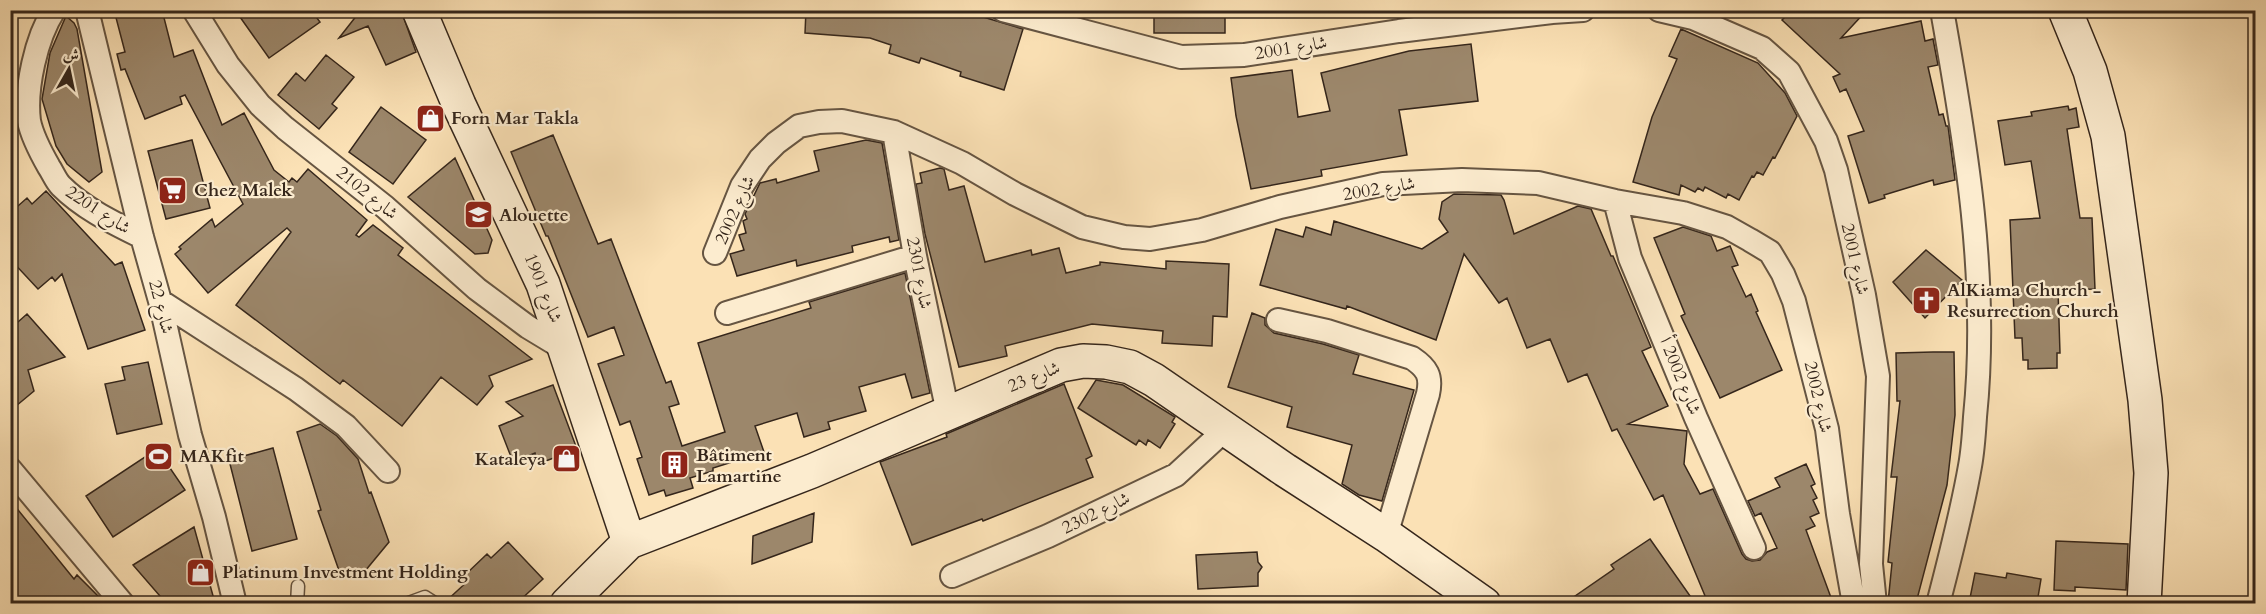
<svg xmlns="http://www.w3.org/2000/svg" width="2266" height="614" font-family="Cardo,Amiri,serif">
	<style>
		.building { fill: #9c876b; stroke: #35261b; stroke-width: 1.5 }
		.lines { fill: none; stroke-linecap: round; stroke-linejoin: round }
		.lane-casing { stroke: #665542; stroke-width: 15 }
		.street-casing { stroke: #665542; stroke-width: 26 }
		.secondary-casing { stroke: #35261b; stroke-width: 36 }
		.lane { stroke: #fceccf; stroke-width: 12 }
		.street { stroke: #fceccf; stroke-width: 22 }
		.secondary { stroke: #fceccf; stroke-width: 33 }
		.labels { text-anchor: middle; dominant-baseline: central; stroke-width: 4.5; stroke-linejoin: round; paint-order: stroke }
		.street-label { font-size: 18px; fill: #35261b; stroke: #fceccf }
		.poi-label { font-size: 18px; font-weight: bold; fill: #35261b; stroke: #fceccf; text-anchor: start }
	</style>
	<rect width="100%" height="100%" fill="#fbe1b5"/>
	<filter id="stains"><feTurbulence type="fractalNoise" baseFrequency=".00333" numOctaves="4"/><feColorMatrix values="0 0 0 0 .2 0 0 0 0 .09 0 0 0 0 .02 0 0 0 .5 -.17"/></filter>
	<radialGradient id="worn" r=".72"><stop offset=".6" stop-color="#630" stop-opacity="0"/><stop offset="1" stop-color="#630" stop-opacity=".3"/></radialGradient>
	<path class="building" d="M114 10H162L174 57 193 50 222 125 244 113 274 170 289 182 292 178 297 182 308 169 367 220 356 235 359 237 373 225 403 248 398 255 532 359 489 376 493 386 477 405 441 377 402 426 343 380 340 384 236 305 291 232 287 228 208 293 175 254 181 249 179 247 212 219 215 227 243 204 185 95 180 97 182 104 145 119 125 69 121 70 117 54 125 52Z
		M235 10H311L320 22 269 58Z
		M361 10H401L416 52 386 65 368 26 339 38Z
		M806 10H960L1023 29 1004 90 960 76 961 72 921 58 919 63 889 53 891 45 870 38 805 33Z
		M1154 10H1225V33H1154Z
		M1792 10H1867L1841 38 1921 21 1925 41 1933 39 1938 65 1928 67 1939 115 1943 114 1946 126H1948L1955 180 1934 185 1933 180 1884 195 1885 198 1869 203 1848 136 1864 131 1846 89 1840 92 1833 77 1840 74 1782 20Z
		M66 16 74 23 77 29 102 172 89 182 67 164 56 146 42 99 50 53Z
		M1681 29 1758 63 1785 93 1797 116 1775 158 1773 157 1763 175 1757 172 1754 177 1752 176 1739 200 1728 194 1726 198 1705 187 1703 191 1698 188 1695 192 1681 185 1679 195 1633 182 1652 117 1677 59 1669 56Z
		M1471 44 1478 101 1399 110 1407 155 1321 170 1322 176 1251 189 1236 116 1231 78 1292 70 1298 117 1330 111 1321 73 1409 51Z
		M326 55 354 77 332 104 337 108 319 129 278 95 296 73 305 81Z
		M2068 106 2069 110 2076 108 2079 127 2067 129 2080 218H2092L2095 289 2058 290 2060 353H2057V368L2028 369V360H2023L2022 338H2015L2010 220 2040 218 2031 161 2005 165 1998 121 2032 116 2031 112Z
		M381 107 426 140 393 184 349 152Z
		M553 135 598 244 611 239 666 383 671 381 679 404 669 407 682 446 725 432 698 343 811 308 809 302 905 273 930 393 912 398 905 374 859 387 866 411 828 422 830 429 804 437 797 413 755 426 764 452 713 468V471L690 478 693 488 666 496 664 490 649 495 637 459 642 457 630 421 620 425 598 364 624 355 614 327 588 337 548 236H546L511 152Z
		M192 140 210 208 166 219 148 151Z
		M866 140 882 143 899 240 890 242 889 237 852 246 853 252 797 266 796 260 737 276 730 254 744 250 739 235 746 233 743 221 747 219 745 214 760 183 776 179 777 183 819 171 814 151Z
		M455 158 492 240 488 253 475 254 408 197Z
		M940 168 944 169 949 190 964 186 985 262 1031 250 1032 255 1059 248 1066 273 1100 265V262L1166 269V261L1229 264 1227 317 1213 316 1212 346 1162 343 1163 331 1092 324 1005 346 1007 356 959 367 925 234 916 184 922 183 920 173Z
		M46 191 115 265 122 262 145 330 88 349 62 274 55 281 52 277 38 289 10 259V213L27 198 32 204Z
		M1454 194 1501 195 1504 200 1514 234 1578 206 1591 209 1611 256H1613L1651 347 1642 351 1668 406 1628 424 1687 431 1684 464 1700 494 1713 489 1742 554 1746 559 1752 561 1760 560 1767 552 1777 548 1761 513 1755 516 1748 501 1780 487 1775 478 1806 464 1815 484 1811 486 1817 498 1813 500 1819 513 1810 517 1815 526 1806 530 1833 603H1708L1663 495 1654 500 1617 429 1612 431 1587 374 1568 382 1550 339 1527 348 1507 298 1499 303 1464 254 1436 340 1347 306 1346 309 1260 285 1276 229 1303 237 1306 227 1331 235 1334 221 1422 249 1448 232 1439 219 1442 202Z
		M1683 227 1711 236 1717 251 1730 246 1738 265 1732 267 1746 297 1751 294 1758 311 1756 312 1782 370 1720 398 1681 316 1685 314 1654 238Z
		M1926 250 1962 280 1925 318 1893 282Z
		M1252 313 1265 318V325L1274 333 1323 344 1359 355 1353 374 1414 390 1382 501 1359 495 1342 484 1352 445 1287 427 1292 407 1228 387Z
		M27 314 65 357 28 370 34 391 10 411V329Z
		M1933 352H1954L1955 415 1947 485 1916 603H1888L1892 563 1888 562 1897 477H1891L1900 401H1897L1896 353Z
		M148 362 162 424 117 434 105 384 125 380 122 367Z
		M1096 380 1123 385 1175 417 1172 422 1175 424 1160 448 1148 440 1146 445 1139 440 1136 445 1078 408Z
		M1064 384 1092 456 1086 459 1093 477 983 521 982 519 912 545 880 462 947 437 946 434Z
		M553 385 577 449 538 464 535 453 513 462 499 426 523 416 506 402Z
		M320 424 337 436 358 459 369 493 371 492 389 542 365 571 342 579 318 511 321 510 297 432Z
		M273 448 297 539 252 551 229 460Z
		M157 449 185 490 113 537 86 496Z
		M10 500 74 579 77 575 105 603H10Z
		M814 513 812 542 752 564 753 536Z
		M194 527 215 603H166L133 565Z
		M1650 539 1695 603H1565L1614 569 1611 565Z
		M2056 541 2128 544 2126 590 2075 587V591L2054 590Z
		M508 542 543 579 517 603H444L469 580 465 575 487 554 491 558Z
		M1257 552 1258 562 1262 567 1258 573V586L1198 589 1196 555Z
		M1975 573 2006 578 2007 573 2041 579 2037 603H1969Z"/>
	<g class="lines">
		<defs>
			<path id="lane" d="M297 604 298 586
				M406 604 425 597 436 604"/>
			<path id="street" d="M54 10C36 38 25 88 29 121 32 136 41 153 49 167 53 173 56 181 61 186 84 209 114 223 142 237
				M87 10 142 237 160 301 190 435 214 517 235 604
				M194 10 228 65 260 105 285 128 385 207 477 289 528 327 566 350
				M1003 10 1181 57 1244 55 1399 31 1552 12 1583 10
				M1659 10 1693 18 1762 48 1789 72 1826 141 1836 170 1864 295 1878 376 1871 564 1875 604
				M894 132 915 256 948 413
				M1615 201 1630 258 1696 418 1754 548
				M715 253 742 186 760 159 776 143 799 126 819 122 842 121 894 132 962 163 1015 194 1082 227 1124 237 1150 239 1202 230 1280 207 1383 184 1462 180 1538 183 1615 201 1683 213 1727 227 1750 240 1770 252 1783 274 1794 301 1827 429 1838 514 1854 604
				M160 301 296 389 346 426 388 471
				M727 313 915 256
				M1278 320 1327 331 1412 358C1427 368 1432 376 1428 394L1386 535
				M10 469 123 604
				M952 576 1048 536 1176 475 1227 428
				M1938 604C1950 558 1962 512 1970 466 1973 450 1974 433 1975 417 1989 280 1966 144 1942 10"/>
			<path id="secondary" d="M419 10 459 105 543 284 629 542
				M2065 10 2090 71 2108 136 2145 400 2151 473 2144 604
				M567 604 629 542 812 471 1061 365 1083 361 1106 362 1130 367 1154 380 1285 470 1386 535 1484 604"/>
		</defs>
		<use href="#lane" class="lane-casing"/>
		<use href="#street" class="street-casing"/>
		<use href="#secondary" class="secondary-casing"/>
		<use href="#lane" class="lane"/>
		<use href="#street" class="street"/>
		<use href="#secondary" class="secondary"/>
	</g>
	<defs>
		<symbol id="shop-square" viewBox="-11 -11 22 22"><rect x="-9" y="-9" width="18" height="18" rx="4" fill="#8f2418" stroke="#fceccf"/><path d="M-5-2.5h2.3a2.7 3.5 0 0 1 5.4 0H5L5.5 6h-11ZM-1.5-2.5h3a1.5 2.3 0 0 0-3 0Z" fill="#fff"/></symbol>
		<symbol id="supermarket-square" viewBox="-11 -11 22 22"><rect x="-9" y="-9" width="18" height="18" rx="4" fill="#8f2418" stroke="#fceccf"/><path d="M-6-5.5h2.5l.6 2H6L4.5 2H-2.5L-4.4-4H-6ZM-1.5 3.2a1.3 1.3 0 1 0 .1 0ZM3 3.2a1.3 1.3 0 1 0 .1 0Z" fill="#fff"/></symbol>
		<symbol id="school-square" viewBox="-11 -11 22 22"><rect x="-9" y="-9" width="18" height="18" rx="4" fill="#8f2418" stroke="#fceccf"/><path d="M0-5L7-2L0 1L-7-2ZM-4 1L0 2.5L4 1V4Q0 6-4 4Z" fill="#fff"/></symbol>
		<symbol id="church-square" viewBox="-11 -11 22 22"><rect x="-9" y="-9" width="18" height="18" rx="4" fill="#8f2418" stroke="#fceccf"/><path d="M-1.2-6h2.4v3.5h3.3v2.4h-3.3V6h-2.4V-.1h-3.3v-2.4h3.3Z" fill="#fff"/></symbol>
		<symbol id="stadium-square" viewBox="-11 -11 22 22"><rect x="-9" y="-9" width="18" height="18" rx="4" fill="#8f2418" stroke="#fceccf"/><path d="M0-5a6.5 5 0 1 0 0 10a6.5 5 0 1 0 0-10ZM-3.5-1.8h7v3.6h-7Z" fill="#fff"/></symbol>
		<symbol id="building-square" viewBox="-11 -11 22 22"><rect x="-9" y="-9" width="18" height="18" rx="4" fill="#8f2418" stroke="#fceccf"/><path d="M-4-6H4V6H1V3H-1V6H-4ZM-2.5-4.3h1.7v1.8h-1.7ZM.8-4.3h1.7v1.8H.8ZM-2.5-1h1.7V.8h-1.7ZM.8-1h1.7V.8H.8Z" fill="#fff"/></symbol>
	</defs>
	<g fill-rule="evenodd">
		<use href="#shop-square" x="414" y="102" width="33" height="33"/>
		<use href="#supermarket-square" x="156" y="174" width="33" height="33"/>
		<use href="#school-square" x="462" y="198" width="33" height="33"/>
		<use href="#church-square" x="1910" y="284" width="33" height="33"/>
		<use href="#stadium-square" x="142" y="440" width="33" height="33"/>
		<use href="#shop-square" x="550" y="442" width="33" height="33"/>
		<use href="#building-square" x="658" y="448" width="33" height="33"/>
		<use href="#shop-square" x="184" y="556" width="33" height="33"/>
	</g>
	<g class="labels">
		<g class="street-label">
			<text transform="translate(1291 48) rotate(-9)">شارع 2001</text>
			<text transform="translate(1379 189) rotate(-9)">شارع 2002</text>
			<text transform="translate(367 193) rotate(39)">شارع 2102</text>
			<text transform="translate(98 210) rotate(33)">شارع 2201</text>
			<text transform="translate(735 210) rotate(-66)">شارع 2002</text>
			<text transform="translate(1855 259) rotate(77)">شارع 2001</text>
			<text transform="translate(919 273) rotate(79)">شارع 2301</text>
			<text transform="translate(543 288) rotate(68)">شارع 1901</text>
			<text transform="translate(161 307) rotate(76)">شارع 22</text>
			<text transform="translate(1680 376) rotate(68)">شارع 2002 أ</text>
			<text transform="translate(1034 377) rotate(-22)">شارع 23</text>
			<text transform="translate(1818 397) rotate(77)">شارع 2002</text>
			<text transform="translate(1096 513) rotate(-26)">شارع 2302</text>
		</g>
		<g class="poi-label">
			<text x="451" y="118">Forn Mar Takla</text>
			<text x="194" y="190">Chez Malek</text>
			<text x="499" y="215">Alouette</text>
			<text x="1947" y="290">AlKiama Church -<tspan x="1947" dy="21">Resurrection Church</tspan></text>
			<text x="696" y="455">Bâtiment<tspan x="696" dy="21">Lamartine</tspan></text>
			<text x="180" y="456">MAKfit</text>
			<text x="546" y="459" text-anchor="end">Kataleya</text>
			<text x="222" y="572">Platinum Investment Holding</text>
		</g>
	</g>
	<rect width="2266" height="614" fill="none" stroke="#fbe1b5" stroke-width="36"/>
	<rect x="12" y="12" width="2242" height="590" fill="none" stroke="#35261b" stroke-width="3"/>
	<rect x="18" y="18" width="2230" height="578" fill="none" stroke="#35261b" stroke-width="1.5"/>
	<g transform="translate(69 69) rotate(9)" stroke="#fceccf" stroke-width="4.5" paint-order="stroke">
	<path d="M0-4.5L10 22L0 15L-10 22Z" fill="#35261b"/>
	<text y="-9" font-size="16" font-weight="bold" text-anchor="middle" fill="#35261b">ش</text>
	</g>
	<rect width="100%" height="100%" filter="url(#stains)"/>
	<rect width="100%" height="100%" fill="url(#worn)"/>
</svg>
